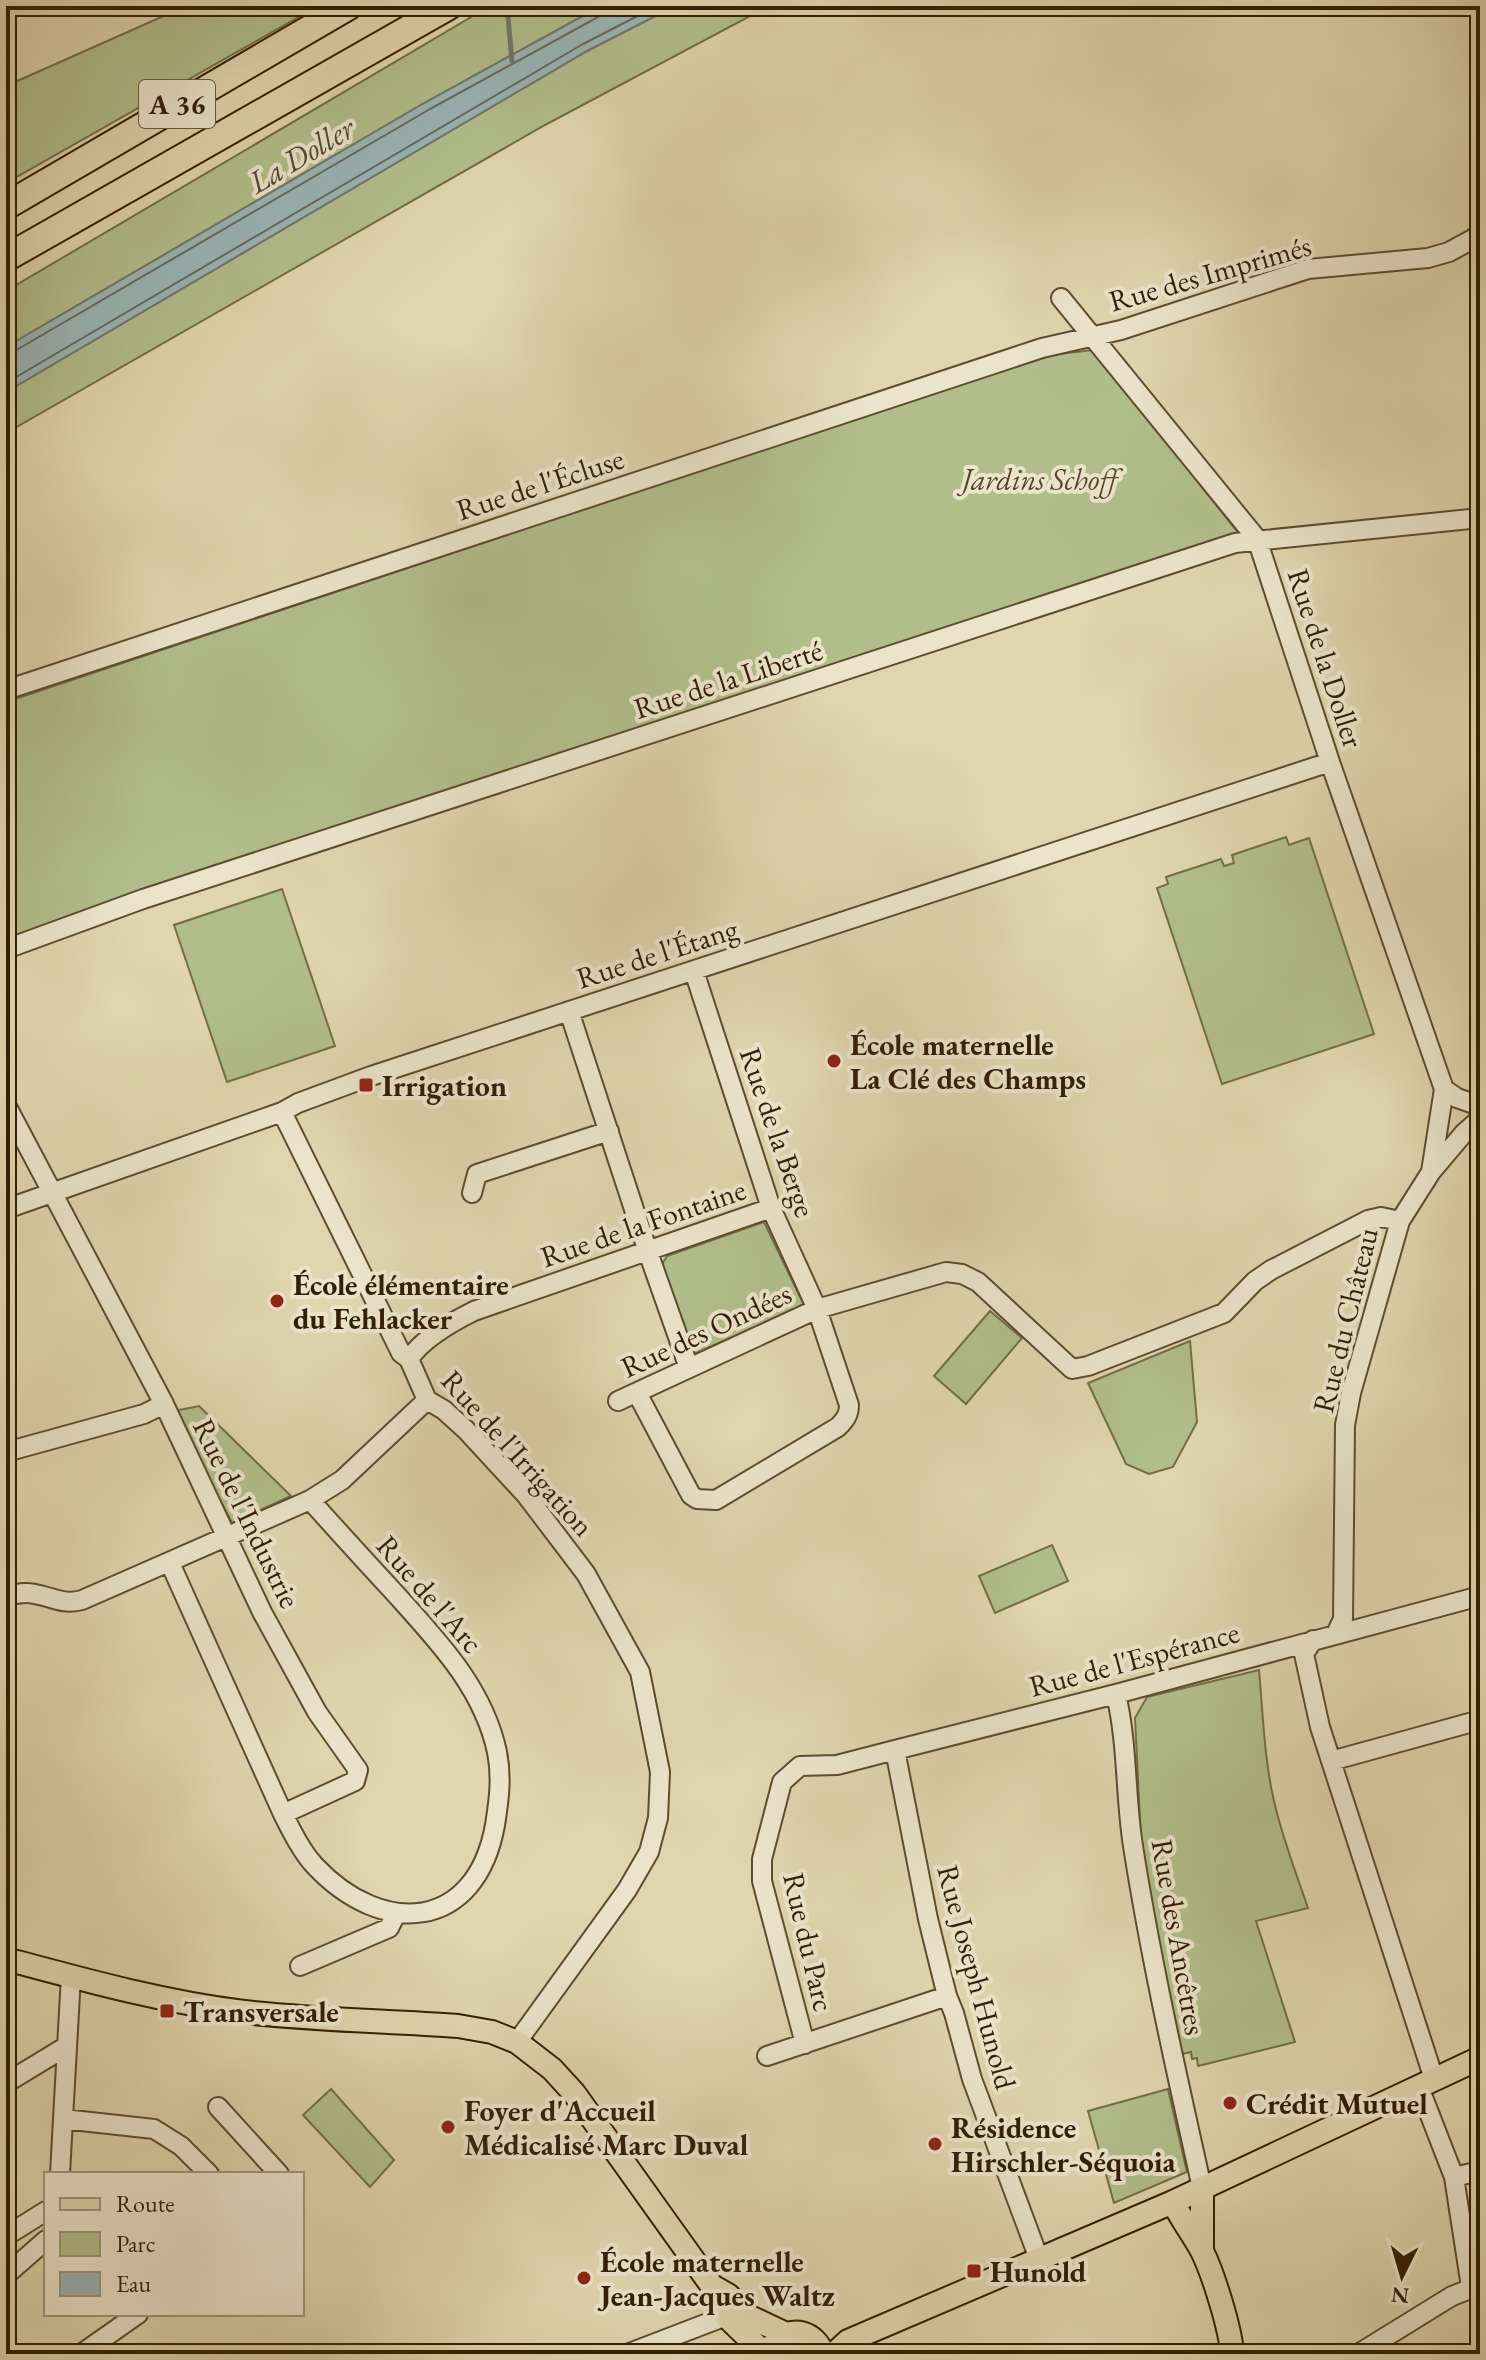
<svg xmlns="http://www.w3.org/2000/svg" width="1486" height="2360" font-family="'EB Garamond',serif">
	<style>
		.green { fill: #b1be8c; stroke: #726e48; stroke-width: 2 }
		.water { fill: #9ab5b7; stroke: #707970; stroke-width: 2 }
		.lines { fill: none; stroke-linecap: round; stroke-linejoin: round }
		.shore { stroke: #666a5e; stroke-width: 2 }
		.stream { stroke: #707970; stroke-width: 5 }
		.minor-casing { stroke: #5e4c30; stroke-width: 22 }
		.major-casing { stroke: #321e05; stroke-width: 26 }
		.highway-casing { stroke: #321e05; stroke-width: 30 }
		.minor { stroke: #ebe4cb; stroke-width: 18 }
		.major { stroke: #e0d5af; stroke-width: 22 }
		.highway { stroke: #e0d5af; stroke-width: 26 }
		.rail-casing { stroke: #321e05; stroke-width: 8 }
		.rail { stroke: #ebe4cb; stroke-width: 5; stroke-dasharray: 15; stroke-linecap: butt }
		.poi-dot { fill: #8f2418; stroke: #ebe4cb; stroke-width: 3 }
		.labels { text-anchor: middle; dominant-baseline: central; stroke-width: 8; stroke-linejoin: round; paint-order: stroke }
		.shield { fill: #ebe4cb; stroke: #6a5940; stroke-width: 2 }
		.shield-label { font-size: 28px; font-weight: bold; fill: #321e05 }
		.street-label { font-size: 30px; fill: #321e05; stroke: #ebe4cb }
		.park-label { font-size: 30px; font-style: italic; fill: #524627; stroke: #ebe4cb }
		.poi-label { font-size: 30px; font-weight: bold; fill: #321e05; stroke: #ebe4cb; text-anchor: start }
		.water-label { font-size: 32px; font-style: italic; fill: #514b3a; stroke: #ebe4cb }
	</style>
	<rect width="100%" height="100%" fill="#e0d5af"/>
	<filter id="stains"><feTurbulence type="fractalNoise" baseFrequency=".0025" numOctaves="4"/><feColorMatrix values="0 0 0 0 .2 0 0 0 0 .09 0 0 0 0 .02 0 0 0 .5 -.17"/></filter>
	<radialGradient id="worn" r=".72"><stop offset=".6" stop-color="#630" stop-opacity="0"/><stop offset="1" stop-color="#630" stop-opacity=".3"/></radialGradient>
	<path class="green" d="M186 6H318L6 183V86Z
		M490 6H601L426 102 6 347V291Z
		M675 6H769L545 125 6 433V392L587 51Z
		M1093 350 1240 535 6 940V702L1042 356Z
		M1286 837 1289 845 1309 838 1374 1034 1222 1084 1157 888 1168 884 1166 877 1221 859 1224 866 1234 863 1232 855Z
		M282 889 335 1046 227 1082 174 925Z
		M764 1222 804 1305 694 1354 690 1351 661 1266 667 1256Z
		M990 1311 1022 1338 966 1404 934 1376Z
		M1190 1341 1197 1422 1173 1467 1149 1474 1126 1464 1088 1383Z
		M199 1406 291 1496 232 1523 174 1411Z
		M1052 1545 1068 1581 995 1613 979 1576Z
		M1259 1670C1263 1713 1264 1758 1274 1801 1282 1837 1296 1873 1308 1908L1256 1921 1295 2042 1198 2066 1197 2058 1192 2059 1191 2052 1182 2054 1142 1861 1135 1718 1147 1697Z
		M331 2089 394 2160 370 2187 303 2115Z
		M1168 2089 1187 2172 1114 2203 1088 2111Z"/>
	<path class="water" d="M601 6H675L587 51 6 392V347L426 102Z"/>
	<g class="lines">
		<path class="shore" d="M6 353 13 352 430 109 598 17 603 6
			M6 383 583 44 657 6"/>
		<path class="stream" d="M507 6 512 61"/>
		<defs>
			<path id="minor" d="M1061 298 1257 539 1330 762 1444 1089 1431 1172
				M6 690 1042 348 1121 330 1308 269 1428 258 1449 252 1473 239 1480 232
				M6 949 143 899 1235 543 1480 518
				M569 1011 648 1252 689 1368
				M1444 1089 1457 1098 1480 1106
				M6 1105 164 1404 262 1612 317 1712 358 1770 355 1781 283 1814
				M282 1112 401 1353 409 1359 427 1400 444 1410 466 1430 526 1495 586 1574 640 1672 660 1772 658 1818 649 1852 627 1890 517 2042
				M472 1193 477 1174 609 1131
				M6 1209 282 1112 298 1103 371 1076 1330 762
				M409 1359C423 1338 452 1322 474 1311L771 1208
				M637 1393 691 1495 697 1499 716 1500 838 1427C845 1420 849 1415 849 1405L817 1309 771 1208 694 971
				M618 1401 817 1309 946 1272 962 1274 978 1282 1072 1369 1088 1366 1224 1313 1255 1281 1271 1270 1368 1220 1381 1217 1400 1221
				M6 1452 144 1414 164 1404
				M170 1563 283 1814C292 1832 302 1852 315 1866 383 1938 476 1931 495 1825 499 1800 502 1777 497 1752 483 1686 435 1638 392 1590 364 1560 337 1530 310 1500
				M6 1597C40 1584 53 1608 82 1600L310 1500 342 1480 427 1400
				M1336 1634 1343 1619 1345 1425 1351 1393 1400 1221 1431 1172 1464 1133 1480 1119
				M1313 1640 1304 1654 1320 1727 1434 2079
				M1116 1694C1128 1746 1125 1795 1133 1846 1151 1961 1177 2075 1202 2188
				M895 1750 928 1919 947 1996 954 2013 972 2079 1039 2259
				M1331 1761 1480 1720
				M300 1966 389 1928 396 1914
				M71 1976 63 2119 154 2129 181 2146 209 2174
				M805 2044 762 1881V1859L782 1782 800 1766 837 1765 895 1750 1116 1694 1480 1596
				M767 2056 947 1996
				M6 2083 67 2046
				M1419 2087 1454 2177 1471 2287
				M218 2107 279 2174
				M60 2174 63 2119
				M1454 2177 1480 2171
				M6 2236 46 2211
				M6 2275 46 2240
				M81 2354 138 2314
				M627 2354 726 2316
				M1358 2354 1452 2296 1480 2285"/>
			<path id="major" d="M6 1959C84 1980 163 2002 244 2012 315 2020 387 2021 458 2026L492 2032 517 2042 552 2069 574 2093 712 2286 726 2316 765 2354
				M1202 2188V2251
				M1173 2202C1181 2219 1193 2234 1202 2251 1213 2273 1231 2330 1232 2354
				M714 2287 728 2295 750 2317 786 2334
				M775 2342C792 2325 815 2332 823 2354
				M834 2354 848 2341 1173 2202 1480 2058"/>
			<path id="highway" d="M6 206 349 6
				M6 258 449 6"/>
		</defs>
		<use href="#minor" class="minor-casing"/>
		<use href="#major" class="major-casing"/>
		<use href="#highway" class="highway-casing"/>
		<use href="#minor" class="minor"/>
		<use href="#major" class="major"/>
		<use href="#highway" class="highway"/>
		<defs>
			<path id="rail" d="M6 11 18 6"/>
		</defs>
		<use href="#rail" class="rail-casing"/>
		<use href="#rail" class="rail"/>
	</g>
	<g class="poi-dot">
		<circle cx="834" cy="1061" r="8"/>
		<rect x="358" y="1077" width="16" height="16" rx="4"/>
		<circle cx="277" cy="1301" r="8"/>
		<rect x="159" y="2003" width="16" height="16" rx="4"/>
		<circle cx="1230" cy="2103" r="8"/>
		<circle cx="448" cy="2127" r="8"/>
		<circle cx="935" cy="2144" r="8"/>
		<rect x="966" y="2263" width="16" height="16" rx="4"/>
		<circle cx="584" cy="2278" r="8"/>
	</g>
	<g class="labels">
		<rect class="shield" x="139" y="80" width="76" height="48" rx="6"/>
		<g class="shield-label">
			<text x="177" y="104">A 36</text>
		</g>
		<g class="street-label">
			<text transform="translate(1210 273) rotate(-16)">Rue des Imprimés</text>
			<text transform="translate(540 484) rotate(-18)">Rue de l'Écluse</text>
			<text transform="translate(1326 658) rotate(72)">Rue de la Doller</text>
			<text transform="translate(728 679) rotate(-18)">Rue de la Liberté</text>
			<text transform="translate(657 953) rotate(-18)">Rue de l'Étang</text>
			<text transform="translate(778 1132) rotate(71)">Rue de la Berge</text>
			<text transform="translate(643 1223) rotate(-19)">Rue de la Fontaine</text>
			<text transform="translate(1345 1320) rotate(-76)">Rue du Château</text>
			<text transform="translate(706 1330) rotate(-25)">Rue des Ondées</text>
			<text transform="translate(518 1453) rotate(48)">Rue de l'Irrigation</text>
			<text transform="translate(247 1513) rotate(64)">Rue de l'Industrie</text>
			<text transform="translate(430 1594) rotate(49)">Rue de l'Arc</text>
			<text transform="translate(1134 1659) rotate(-15)">Rue de l'Espérance</text>
			<text transform="translate(1179 1937) rotate(80)">Rue des Ancêtres</text>
			<text transform="translate(809 1942) rotate(77)">Rue du Parc</text>
			<text transform="translate(977 1977) rotate(75)">Rue Joseph Hunold</text>
		</g>
		<g class="park-label">
			<text x="1040" y="479">Jardins Schoff</text>
		</g>
		<g class="poi-label">
			<text x="850" y="1044">École maternelle<tspan x="850" dy="34">La Clé des Champs</tspan></text>
			<text x="382" y="1085">Irrigation</text>
			<text x="293" y="1284">École élémentaire<tspan x="293" dy="34">du Fehlacker</tspan></text>
			<text x="183" y="2011">Transversale</text>
			<text x="1246" y="2103">Crédit Mutuel</text>
			<text x="464" y="2110">Foyer d'Accueil<tspan x="464" dy="34">Médicalisé Marc Duval</tspan></text>
			<text x="951" y="2127">Résidence<tspan x="951" dy="34">Hirschler-Séquoia</tspan></text>
			<text x="600" y="2261">École maternelle<tspan x="600" dy="34">Jean-Jacques Waltz</tspan></text>
			<text x="990" y="2271">Hunold</text>
		</g>
		<g class="water-label">
			<text transform="translate(301 155) rotate(-31)">La Doller</text>
		</g>
	</g>
	<rect width="1486" height="2360" fill="none" stroke="#e0d5af" stroke-width="32"/>
	<rect x="8" y="8" width="1470" height="2344" fill="none" stroke="#321e05" stroke-width="4"/>
	<rect x="16" y="16" width="1454" height="2328" fill="none" stroke="#321e05" stroke-width="2"/>
	<rect x="44" y="2172" width="260" height="144" fill="#ebe4cb" stroke="#a1957c" stroke-width="2"/>
	<rect x="60" y="2198" width="40" height="12" fill="#e0d5af" stroke="#a1957c" stroke-width="2"/>
	<text x="116" y="2212" font-size="24" fill="#321e05">Route</text>
	<rect x="60" y="2232" width="40" height="24" fill="#b1be8c" stroke="#a1957c" stroke-width="2"/>
	<text x="116" y="2252" font-size="24" fill="#321e05">Parc</text>
	<rect x="60" y="2272" width="40" height="24" fill="#9ab5b7" stroke="#a1957c" stroke-width="2"/>
	<text x="116" y="2292" font-size="24" fill="#321e05">Eau</text>
	<g transform="translate(1402 2276) rotate(185)" stroke="#ebe4cb" stroke-width="6" paint-order="stroke">
	<path d="M0-6L14 30L0 20L-14 30Z" fill="#321e05"/>
	<text y="-12" font-size="22" font-weight="bold" text-anchor="middle" fill="#321e05">N</text>
	</g>
	<rect width="100%" height="100%" filter="url(#stains)"/>
	<rect width="100%" height="100%" fill="url(#worn)"/>
</svg>
